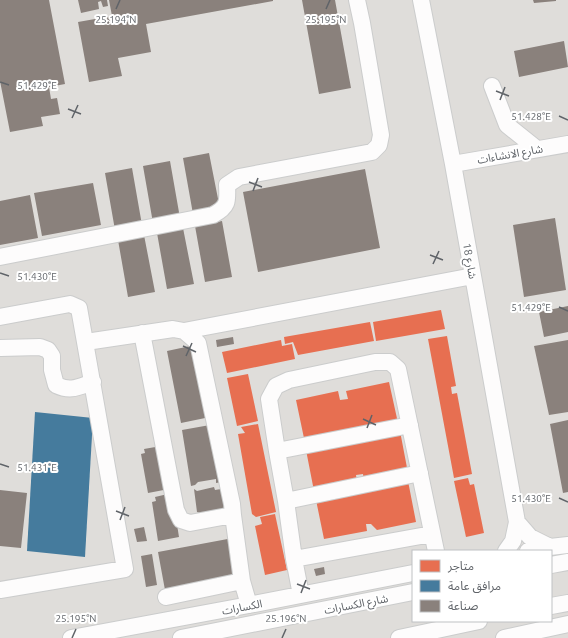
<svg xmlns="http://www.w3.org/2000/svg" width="568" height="638" font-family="Ubuntu,'Noto Sans Arabic',sans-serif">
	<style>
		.industrial { fill: #dfddda; fill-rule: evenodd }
		.shops { fill: #e76f51 }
		.public { fill: #457b9d }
		.industry { fill: #8a817c }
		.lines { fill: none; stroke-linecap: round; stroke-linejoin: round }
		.minor-casing { stroke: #cbcccc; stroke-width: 18 }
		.minor { stroke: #fdfcfc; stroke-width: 16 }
		.ticks { fill: none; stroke: #5f6368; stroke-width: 1.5 }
		.labels { text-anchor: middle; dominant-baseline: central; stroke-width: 4; stroke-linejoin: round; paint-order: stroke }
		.street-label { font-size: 11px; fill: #5f6368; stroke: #fff }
		.ticks-label { font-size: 10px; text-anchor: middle; fill: #5f6368; stroke: #fff; stroke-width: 4; stroke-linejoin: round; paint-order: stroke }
	</style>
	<rect width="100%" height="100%" fill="#efeeea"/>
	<path class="industrial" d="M0 0H568V638H0ZM413 551H551V621H413Z"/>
	<path class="shops" d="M441 310 445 329 376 341 373 322Z
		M370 322 374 341 298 355 293 342 285 344 284 337Z
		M447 336 456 386 451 387 452 394 457 393 472 474 454 478 428 339Z
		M281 340 282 346 292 344 295 359 227 373 222 352Z
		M248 374 258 421 237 426 227 378Z
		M389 382 398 423 305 443 296 400 338 391 340 400 348 399 346 391Z
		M258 424 276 512 256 517 252 514 238 434 245 433 241 427Z
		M400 431 408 473 364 482 363 474 356 475 357 482 314 491 306 450Z
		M468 478 470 485 474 484 484 533 466 537 454 481Z
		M408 481 416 522 377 530 371 524H366L367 531 324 539 316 500Z
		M275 514 287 570 265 575 255 526 262 524 260 517Z"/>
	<path class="public" d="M35 412 93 418 85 557 27 551Z"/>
	<path class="industry" d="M0 0H49L65 84 49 87 51 99 57 98 60 114 41 117 43 126 10 132 0 81Z
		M78 0H107L108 6 103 7 101 1 98 2 99 9 81 13Z
		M109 0H273V1L146 24 151 52 118 58 122 76 89 82 78 22 112 16Z
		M302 0H335L351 88 319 94Z
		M533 0H556V1L534 3Z
		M564 41 568 67 519 77 514 51Z
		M209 153 220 209 193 214 183 158Z
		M170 161 180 218 153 223 143 166Z
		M132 168 142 225 115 230 105 173Z
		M365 169 380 248 258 272 243 192Z
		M93 183 101 225 42 236 34 193Z
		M30 195 38 238 0 245V201Z
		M555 218 566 290 524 297 513 225Z
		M222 221 232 277 205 282 195 226Z
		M183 228 194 284 167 289 157 233Z
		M144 235 155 292 128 297 118 240Z
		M568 306V332L544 337 539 312Z
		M233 337 234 344 217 347 216 340Z
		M568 340V412L549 415 534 346Z
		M195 345 210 417 181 423 167 351Z
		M568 420V492L563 493 550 424Z
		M210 425 222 482 216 483V479L198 482 195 485 191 486 182 430Z
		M161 446 169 489 148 493 141 454 145 453 144 449Z
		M214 487 215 490 227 488 231 509 205 515 197 512 194 489 197 491Z
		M0 490 27 493 21 548 0 546Z
		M172 493 179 537 158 541 152 502 156 501 155 497Z
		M144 527 147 541 137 542 134 529Z
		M233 538 240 577 165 590 158 552Z
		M152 554 157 585 146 587 141 556Z
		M324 567 325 574 316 576 314 569Z"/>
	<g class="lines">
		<defs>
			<path id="minor" d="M421 0 453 164 517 522 513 541 506 551
				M492 86 507 125 537 149
				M453 164 568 144
				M0 257 213 215C228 207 228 202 227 185L239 177 372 152 379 145 381 135 362 23 357 0
				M0 317 70 304 79 308 125 569 0 590
				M184 331 473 276
				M142 333 176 510 181 520 190 523 233 515
				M86 342 173 329 184 331 198 343 232 504 233 515 242 581 249 605
				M0 348 40 347 48 350 52 356V370L56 385C71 392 78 387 93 382
				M277 451 410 425
				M286 501 420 473
				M517 522 530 537 550 547
				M528 551 550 547 568 545
				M294 559 432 534
				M551 565 568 562
				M301 595 294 559 286 501 277 451 269 399 276 386 289 380 375 362H390L398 369 436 551
				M166 597 242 581
				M551 606 568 603
				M71 638 249 605 413 573
				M181 638 413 592
				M399 638 479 621
				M504 638 568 624"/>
		</defs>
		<use href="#minor" class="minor-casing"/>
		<use href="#minor" class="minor"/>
	</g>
	<path class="ticks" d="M116 9 120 0M326 9 330 0M0 82 9 85M496 91 509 96M500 100 505 87M68 109 81 114M559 116 568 120M72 118 78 105M249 182 262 187M253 191 258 178M430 255 443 260M433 264 439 251M0 273 9 276M559 307 568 311M183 346 196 352M186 356 192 343M363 419 376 425M367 428 372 415M0 464 9 467M559 498 568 502M116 511 129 516M120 520 125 507M297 584 310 589M301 593 306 580M72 638 76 629M282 638 286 629"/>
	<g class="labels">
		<g class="street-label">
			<text transform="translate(510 154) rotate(-10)">شارع الانشاءات</text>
			<text transform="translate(470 261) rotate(80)">شارع 18</text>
			<text transform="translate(356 604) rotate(-11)">شارع الكسارات</text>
			<text transform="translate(242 607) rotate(-11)">الكسارات</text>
		</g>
	</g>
	<g class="ticks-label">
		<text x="116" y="23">25.194°N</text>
		<text x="326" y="23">25.195°N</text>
		<text x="37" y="89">51.429°E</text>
		<text x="531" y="120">51.428°E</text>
		<text x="37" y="280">51.430°E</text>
		<text x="531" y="311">51.429°E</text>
		<text x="37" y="471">51.431°E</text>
		<text x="531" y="502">51.430°E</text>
		<text x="76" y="622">25.195°N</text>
		<text x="286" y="622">25.196°N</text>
	</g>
	<rect x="412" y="550" width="140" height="72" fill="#ffffff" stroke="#bfc1c3"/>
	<rect x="420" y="560" width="20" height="12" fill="#e76f51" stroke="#bfc1c3"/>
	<text x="448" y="570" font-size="12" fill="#5f6368">متاجر</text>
	<rect x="420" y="580" width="20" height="12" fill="#457b9d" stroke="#bfc1c3"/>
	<text x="448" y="590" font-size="12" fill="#5f6368">مرافق عامة</text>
	<rect x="420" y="600" width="20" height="12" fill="#8a817c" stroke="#bfc1c3"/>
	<text x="448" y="610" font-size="12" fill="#5f6368">صناعة</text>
</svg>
